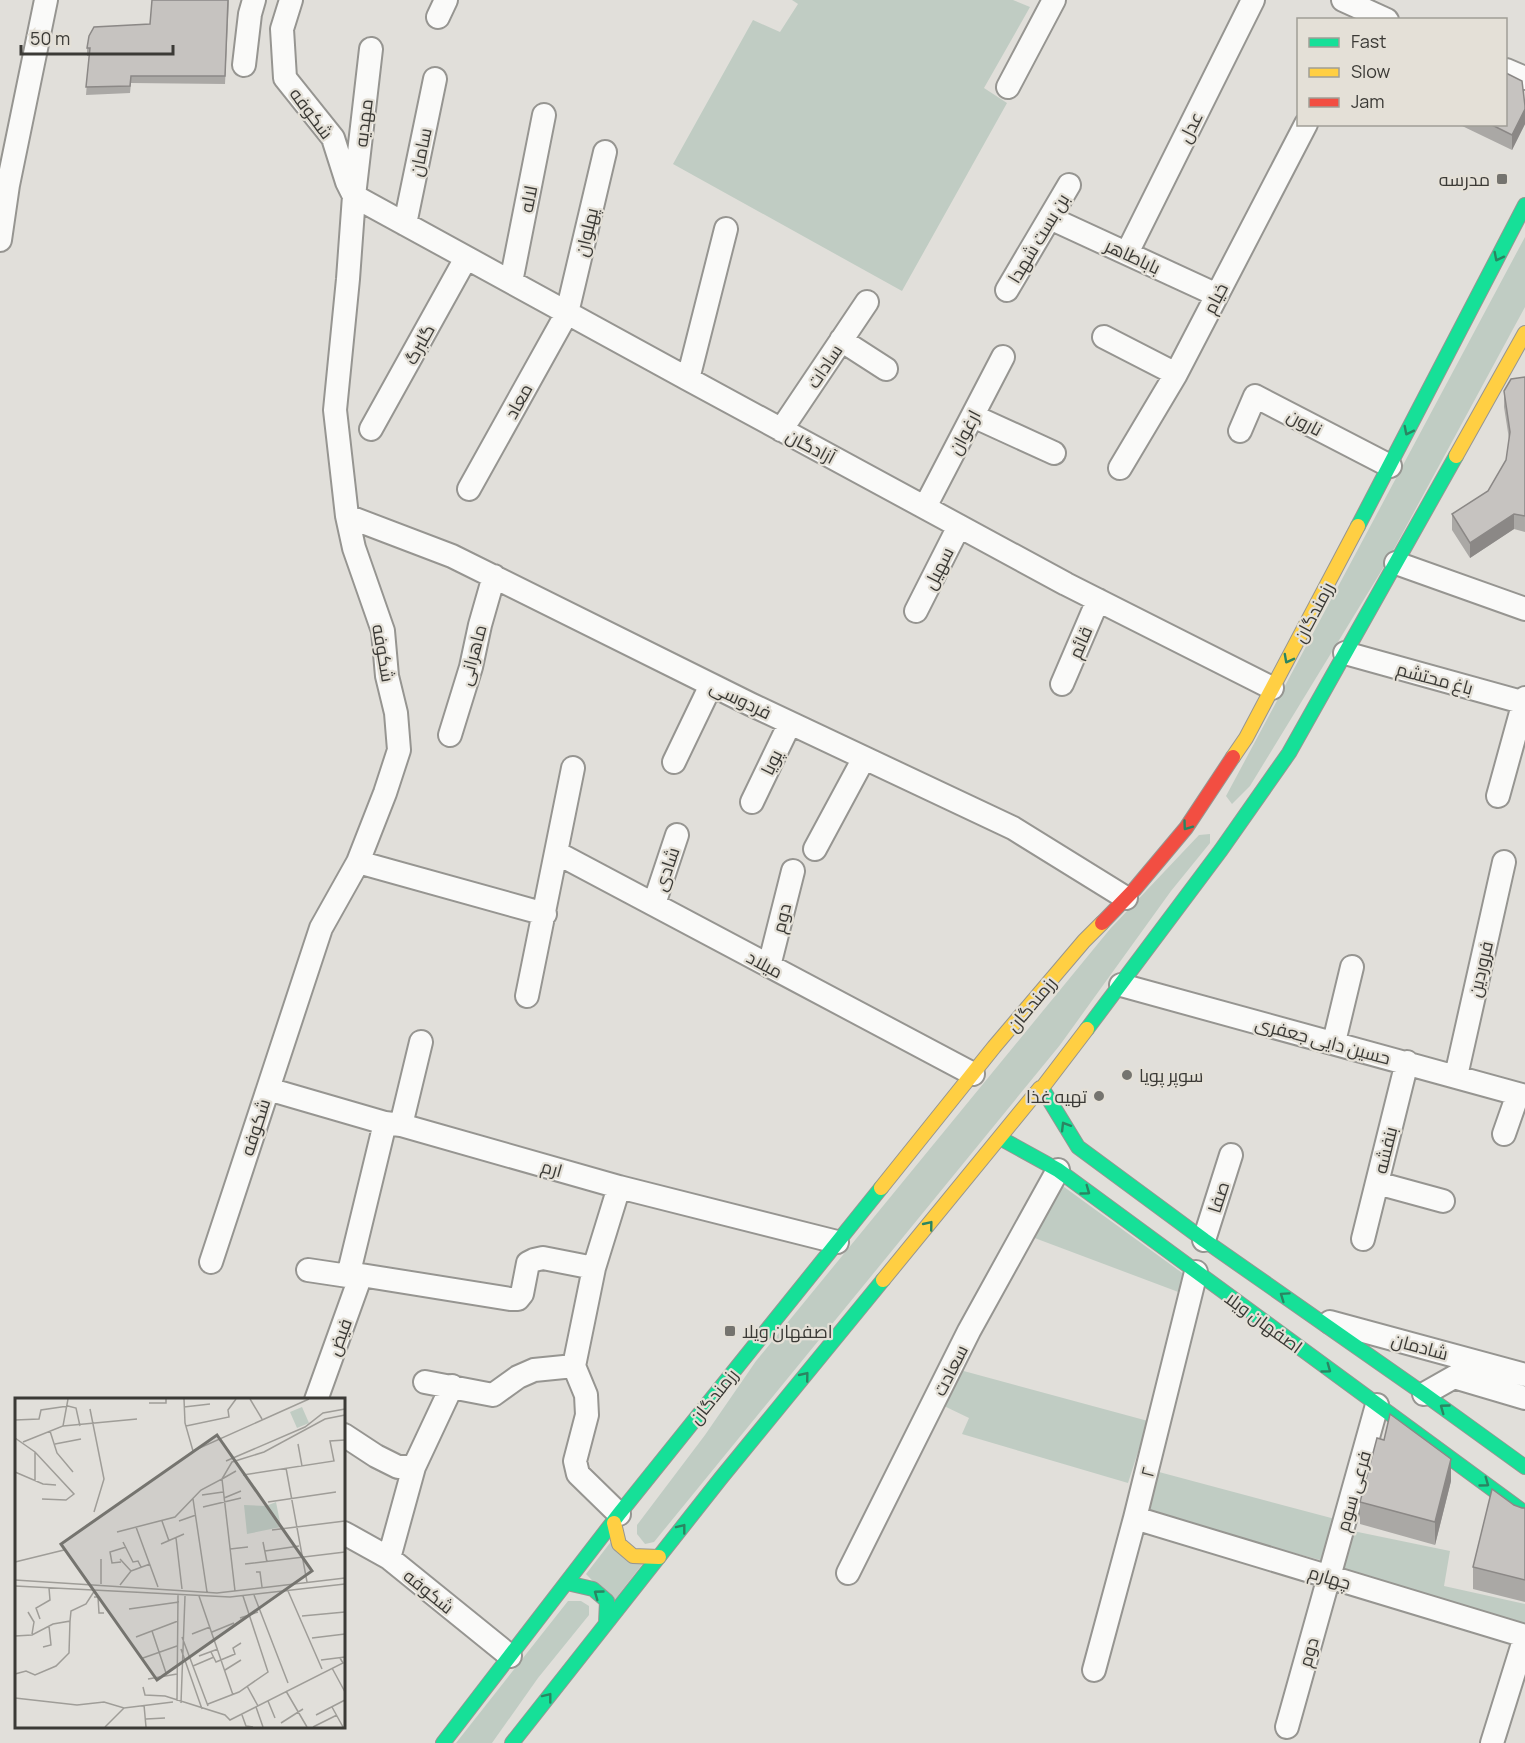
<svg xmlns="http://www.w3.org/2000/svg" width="1525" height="1743" font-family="Manrope,Cairo,sans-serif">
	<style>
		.green { fill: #c0ccc3 }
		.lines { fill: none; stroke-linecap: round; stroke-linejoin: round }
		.street-casing { stroke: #969591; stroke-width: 26 }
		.fast-casing { stroke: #969591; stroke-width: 16 }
		.slow-casing { stroke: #969591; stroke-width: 16 }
		.jam-casing { stroke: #969591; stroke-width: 16 }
		.street { stroke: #fafaf9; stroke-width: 22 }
		.fast { stroke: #16e098; stroke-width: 14 }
		.slow { stroke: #ffcf43; stroke-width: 14 }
		.jam { stroke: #f24e42; stroke-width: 14 }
		.wall { fill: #aaa8a5 }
		.shaded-wall { fill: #8b8886 }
		.building { fill: #c6c3c0; stroke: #8b8886; stroke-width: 1.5 }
		.oneway { stroke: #2a8562 }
		.poi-dot { fill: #75746f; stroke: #e4e0d7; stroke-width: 2 }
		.labels { text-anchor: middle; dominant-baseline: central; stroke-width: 4.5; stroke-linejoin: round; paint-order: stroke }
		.street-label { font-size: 18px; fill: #3b3a36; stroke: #e4e0d7 }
		.poi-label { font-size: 18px; fill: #3b3a36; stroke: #e4e0d7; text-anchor: end }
		.inset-road { fill: none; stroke: #9f9d98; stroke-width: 1.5 }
		.view { fill: #75746f; fill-opacity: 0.15; stroke: #75746f; stroke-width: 3 }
		.inset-edge { fill: none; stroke: #3b3a36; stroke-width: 3 }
	</style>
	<rect width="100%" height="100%" fill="#e1dfda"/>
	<path class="green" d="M792 0H1013L1030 7 984 88 1007 103 902 291 673 164 753 20 780 32 798 4Z
		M1525 237V307L1388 560 1250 786 1232 804 1226 796Z
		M1210 834V843L1171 891 1060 1045 654 1542 645 1544 637 1534V1525L705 1435 756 1361 1110 929 1199 835Z
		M1060 1184 1185 1275 1181 1293 1032 1237Z
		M960 1370 1148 1421 1128 1483 962 1434 969 1418 942 1405Z
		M1159 1472 1335 1519 1324 1561 1148 1514Z
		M1353 1531 1450 1551 1444 1586 1525 1604V1627L1342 1568Z
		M613 1539 644 1562 613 1602 586 1574Z
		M568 1601H581L589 1606V1615L538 1678 492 1743H456Z"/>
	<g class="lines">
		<defs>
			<path id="street" d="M1343 0 1387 20
				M438 17 446 0
				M371 49 354 196 688 379 1066 584 1272 688
				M244 65 250 14 254 0
				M1506 70 1525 78
				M1008 87 1054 0
				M1050 218 1217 295
				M405 224 435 79
				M0 240 8 185 46 0
				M1127 253 1253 0
				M511 282 544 115
				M1007 290 1069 185
				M1104 337 1176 374
				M841 340 886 369
				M688 379 726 229
				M973 416 1054 453
				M371 429 466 258
				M781 430 867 302
				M1240 431 1255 396 1390 466
				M1120 468 1176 374 1306 124
				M469 489 567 313 605 152
				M925 507 1003 357
				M347 516 452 556 750 704 1013 828 1126 898
				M1396 563 1525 609
				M916 611 959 526
				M1345 653 1525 703
				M1062 684 1098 600
				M450 735 471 667 480 625 494 576
				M674 762 711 685
				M1498 796 1525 698
				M752 802 790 723
				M815 849 864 758
				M557 853 973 1074
				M358 862 545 914
				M654 904 677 835
				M769 966 793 871
				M1121 985 1525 1096
				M527 996 573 768
				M1334 1042 1352 967
				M1456 1076 1504 862
				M268 1089 385 1123 401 1125 619 1187 837 1242
				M401 1125 421 1042
				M1504 1134 1518 1094
				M1377 1183 1443 1201
				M1363 1239 1407 1062
				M1204 1240 1231 1155
				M211 1262 321 928 358 862 385 793 399 750 396 713 387 676 383 631 354 548 347 516 335 410 348 279 354 196 347 182 333 138 285 78 282 29 291 0
				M308 1270 348 1276 361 1275 510 1299H518L522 1294 528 1263 534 1260 543 1258 594 1268
				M348 1276 385 1123
				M1330 1322 1525 1375
				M574 1366 594 1268 619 1187
				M425 1382 493 1395 518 1377 534 1370 574 1366 586 1395 587 1415 575 1461 578 1474 619 1514
				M1424 1394 1454 1377 1525 1398
				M316 1400 361 1275
				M344 1435 376 1456 398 1467H414L452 1386
				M1135 1518 1525 1636
				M344 1533 389 1558 510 1656
				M389 1558 414 1467
				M848 1573 969 1331 1058 1170
				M1094 1670 1135 1518 1196 1272
				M1287 1727 1377 1405
				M1492 1743 1525 1637"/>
			<path id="fast" d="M1358 526 1525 205
				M1087 1029 1221 850 1289 753 1456 456
				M1042 1088 1078 1147 1204 1240 1424 1394 1525 1467
				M1000 1138 1058 1170 1525 1513
				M567 1583 593 1589 607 1601 606 1623
				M443 1743 619 1514 881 1188
				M512 1743 721 1478 883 1280"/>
			<path id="slow" d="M1456 456 1525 333
				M1233 757 1246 738 1358 526
				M881 1188 994 1047 1084 941 1102 923
				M883 1280 1040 1088H1042L1087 1029
				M614 1523 619 1544 633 1556 659 1557"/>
			<path id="jam" d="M1102 923 1134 890 1186 828 1233 757"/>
		</defs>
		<use href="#street" class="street-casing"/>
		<use href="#fast" class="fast-casing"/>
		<use href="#slow" class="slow-casing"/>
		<use href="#jam" class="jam-casing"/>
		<use href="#street" class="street"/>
		<use href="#fast" class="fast"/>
		<use href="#slow" class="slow"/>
		<use href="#jam" class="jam"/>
	</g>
	<path class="wall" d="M229 0 225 84 131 83 130 93 86 95 89 56H87V48L150 24Z
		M1525 106V124L1512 150 1458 124H1506Z
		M1525 377V532L1514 529 1470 558 1452 530V514L1488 491 1506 460 1509 439 1504 407V391Z
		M1451 1481 1435 1545 1360 1524V1502Z
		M1514 1505 1522 1508H1525V1602L1473 1589V1567Z"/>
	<path class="shaded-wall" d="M1525 109V124L1512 150V135Z
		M1514 514V529L1470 558V543Z
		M1451 1459V1481L1435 1545V1522Z"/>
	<path class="building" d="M152 0H228L225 76H131L130 86 86 87 90 48H87L89 36 94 27 150 24Z
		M1506 73 1522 81 1525 106V109L1512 135 1490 124H1506Z
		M1525 377V516L1514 514 1470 543 1452 514 1488 491 1506 460 1510 432 1504 391 1511 379Z
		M1390 1414 1451 1459 1435 1522 1360 1502 1377 1438 1384 1440Z
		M1492 1489 1514 1505 1522 1508H1525V1580L1473 1567Z"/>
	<defs><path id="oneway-chevron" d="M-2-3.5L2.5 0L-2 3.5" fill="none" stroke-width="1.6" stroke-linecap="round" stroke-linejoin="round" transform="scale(1.5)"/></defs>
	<g class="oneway">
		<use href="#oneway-chevron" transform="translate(1498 257) rotate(117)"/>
		<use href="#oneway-chevron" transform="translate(1408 431) rotate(117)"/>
		<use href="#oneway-chevron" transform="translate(1288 659) rotate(118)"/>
		<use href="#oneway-chevron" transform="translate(1187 826) rotate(126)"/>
		<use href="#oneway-chevron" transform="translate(1065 1126) rotate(-121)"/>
		<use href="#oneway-chevron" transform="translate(1086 1191) rotate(36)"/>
		<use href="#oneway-chevron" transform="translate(929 1225) rotate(-51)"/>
		<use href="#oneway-chevron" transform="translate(1284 1296) rotate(-145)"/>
		<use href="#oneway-chevron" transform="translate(1327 1369) rotate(36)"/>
		<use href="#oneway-chevron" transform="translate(805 1376) rotate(-51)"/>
		<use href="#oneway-chevron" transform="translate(1444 1408) rotate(-144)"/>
		<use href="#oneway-chevron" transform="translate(1485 1483) rotate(36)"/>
		<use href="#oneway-chevron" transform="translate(682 1528) rotate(-52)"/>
		<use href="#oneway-chevron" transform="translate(598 1594) rotate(-144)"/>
		<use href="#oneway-chevron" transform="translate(548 1697) rotate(-52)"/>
	</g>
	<g class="poi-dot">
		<rect x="1496" y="173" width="12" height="12" rx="3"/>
		<circle cx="1127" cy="1075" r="6"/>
		<circle cx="1099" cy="1096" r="6"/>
		<rect x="724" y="1325" width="12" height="12" rx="3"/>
	</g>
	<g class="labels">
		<g class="street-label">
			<text transform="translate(312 113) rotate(53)">شکوفه</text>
			<text transform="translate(363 123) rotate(-83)">مهدیه</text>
			<text transform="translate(1190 127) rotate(-64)">عدل</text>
			<text transform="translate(420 152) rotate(-78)">سامان</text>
			<text transform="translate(528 199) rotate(-79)">لاله</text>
			<text transform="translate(586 232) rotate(-77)">پهلوان</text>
			<text transform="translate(1038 238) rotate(-59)">بن بست شهدا</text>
			<text transform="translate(1133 256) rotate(25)">باباطاهر</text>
			<text transform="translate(1215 298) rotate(-63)">خیام</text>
			<text transform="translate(419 344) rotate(-61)">گلبرگ</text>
			<text transform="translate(824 366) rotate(-56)">سادات</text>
			<text transform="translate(518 401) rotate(-61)">معاد</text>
			<text transform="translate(1305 422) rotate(28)">نارون</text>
			<text transform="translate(964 432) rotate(-62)">ارغوان</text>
			<text transform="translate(811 446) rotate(28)">آزادگان</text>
			<text transform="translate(938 568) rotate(-63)">سهیل</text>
			<text transform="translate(1313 612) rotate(-62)">رزمندگان</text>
			<text transform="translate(1080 642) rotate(-67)">قائم</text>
			<text transform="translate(384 653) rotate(80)">شکوفه</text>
			<text transform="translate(472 655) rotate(-75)">ماهرانی</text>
			<text transform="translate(1435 678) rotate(15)">باغ محتشم</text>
			<text transform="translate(741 699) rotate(26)">فردوسی</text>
			<text transform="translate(771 762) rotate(-64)">پویا</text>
			<text transform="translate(666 869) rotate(-71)">شادی</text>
			<text transform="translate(781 918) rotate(-76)">دوم</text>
			<text transform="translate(765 964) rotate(28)">میلاد</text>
			<text transform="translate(1480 969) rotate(-77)">فروردین</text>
			<text transform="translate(1031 1004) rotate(-50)">رزمندگان</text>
			<text transform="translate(1323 1040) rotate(15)">حسین دایی جعفری</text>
			<text transform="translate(255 1127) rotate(-72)">شکوفه</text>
			<text transform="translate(1385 1150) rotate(-76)">بنفشه</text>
			<text transform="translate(552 1168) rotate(16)">ارم</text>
			<text transform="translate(1218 1197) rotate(-72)">صفا</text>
			<text transform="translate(1264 1322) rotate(36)">اصفهان ویلا</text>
			<text transform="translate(339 1337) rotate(-70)">فیض</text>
			<text transform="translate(1420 1346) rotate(15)">شادمان</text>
			<text transform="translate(950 1370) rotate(-63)">سعادت</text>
			<text transform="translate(713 1396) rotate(-51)">رزمندگان</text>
			<text transform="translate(1147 1472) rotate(-76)">۲</text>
			<text transform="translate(1353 1491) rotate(-74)">فرعی سوم</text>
			<text transform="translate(1330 1577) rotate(17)">چهارم</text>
			<text transform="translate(429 1591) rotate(39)">شکوفه</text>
			<text transform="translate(1308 1652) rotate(-74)">دوم</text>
		</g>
		<g class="poi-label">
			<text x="1490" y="179">مدرسه</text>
			<text x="1139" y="1075" text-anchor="start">سوپر پویا</text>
			<text x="1087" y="1096">تهیه غذا</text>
			<text x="742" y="1331" text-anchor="start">اصفهان ویلا</text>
		</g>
	</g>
	<g transform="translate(15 1398)">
		<rect width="330" height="330" fill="#e1dfda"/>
		<path d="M287 9 294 25 282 30 275 14ZM261 104 266 129 232 136 229 107 251 108Z" fill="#c0ccc3"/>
		<path class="inset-road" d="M169 1 170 25 178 53 294 1M235 1 247 21M134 5H151V1M169 9 195 6M75 11 89 81 79 114M0 22 24 21 26 12 53 8 61 10 65 28M48 28 122 21M171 28 214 19 213 12 221 1M35 33 42 55 58 74M0 40 20 54 59 96 51 102 27 101M8 44 48 28 53 1M40 46 66 41M283 46 287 68M20 54V84M211 63 290 29 308 15 330 11M271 70 292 184M0 74 28 86 41 87M228 77 319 63 315 43 330 42M187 97 208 94M209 100 226 93M178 101 192 194M253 104 321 94M188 109 226 100M147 123 154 143M164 123 181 117M121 129 143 189M257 132 330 123M102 134 160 119 186 92 207 81 217 64 249 54 310 21 330 17M161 140 167 191M108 144 118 164 123 163 126 169M248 144 252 164M146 146 169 136M215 151 233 149M250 153 284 148M105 161 116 173 105 187M0 164 49 152M106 164 97 165 95 154 111 149M230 166 330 154M116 173 135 166M241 174H245L247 189M0 182 202 195 330 180M86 186V161M0 188 215 199 330 186M220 193 207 81 221 73M273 193 307 271M239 197 273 285M184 198 218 297M79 199H83L84 215H89M114 211 164 204M13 214 19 224 17 236M287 218 330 214M225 220 243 214M25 221 21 210 35 202 34 190M137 233 151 275M197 234 219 225M177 236 195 229M0 238 17 237 38 226 55 223 56 213 71 206 80 192M121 239 163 223M167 239 193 308M297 240 330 236M28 249 36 247 34 228M166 251 187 311M196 254 201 264 220 256 218 250 226 245M184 258 203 251M128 260 162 248M306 262 330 259M178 268 199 259M317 270 330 294M210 272 226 262M0 276 11 273 20 277 41 268 54 255 55 223M133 281 162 276M232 288 243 308M128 289 130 297 150 298 210 317 215 322 328 265 325 260M271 293 292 329M0 300 62 307 89 304 109 310 158 304M162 303 163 197M253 303 260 320M166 305 170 198M193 306 224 294 253 274 228 198M129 307 131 329M241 309 248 329M317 309 328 329M227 317 231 328 238 329M301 317 330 302M131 321 150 320M266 325 288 311M90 329 109 310M298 329 322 317"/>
		<path class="view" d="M202 37 297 173 142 282 46 146Z"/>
		<rect width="330" height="330" class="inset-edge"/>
	</g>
	<rect x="1297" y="18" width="210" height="108" fill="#e4e0d7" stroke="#a09e97" stroke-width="1.5"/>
	<rect x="1309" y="38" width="30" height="9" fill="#16e098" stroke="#a09e97" stroke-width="1.5"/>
	<text x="1351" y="48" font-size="18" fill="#3b3a36">Fast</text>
	<rect x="1309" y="68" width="30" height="9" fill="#ffcf43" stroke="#a09e97" stroke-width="1.5"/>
	<text x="1351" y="78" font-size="18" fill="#3b3a36">Slow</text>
	<rect x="1309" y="98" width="30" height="9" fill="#f24e42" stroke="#a09e97" stroke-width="1.5"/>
	<text x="1351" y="108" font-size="18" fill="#3b3a36">Jam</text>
	<path d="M21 45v9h152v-9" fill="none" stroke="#3b3a36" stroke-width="3"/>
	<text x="30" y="45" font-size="18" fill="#3b3a36" stroke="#e4e0d7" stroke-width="4.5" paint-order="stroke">50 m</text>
</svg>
